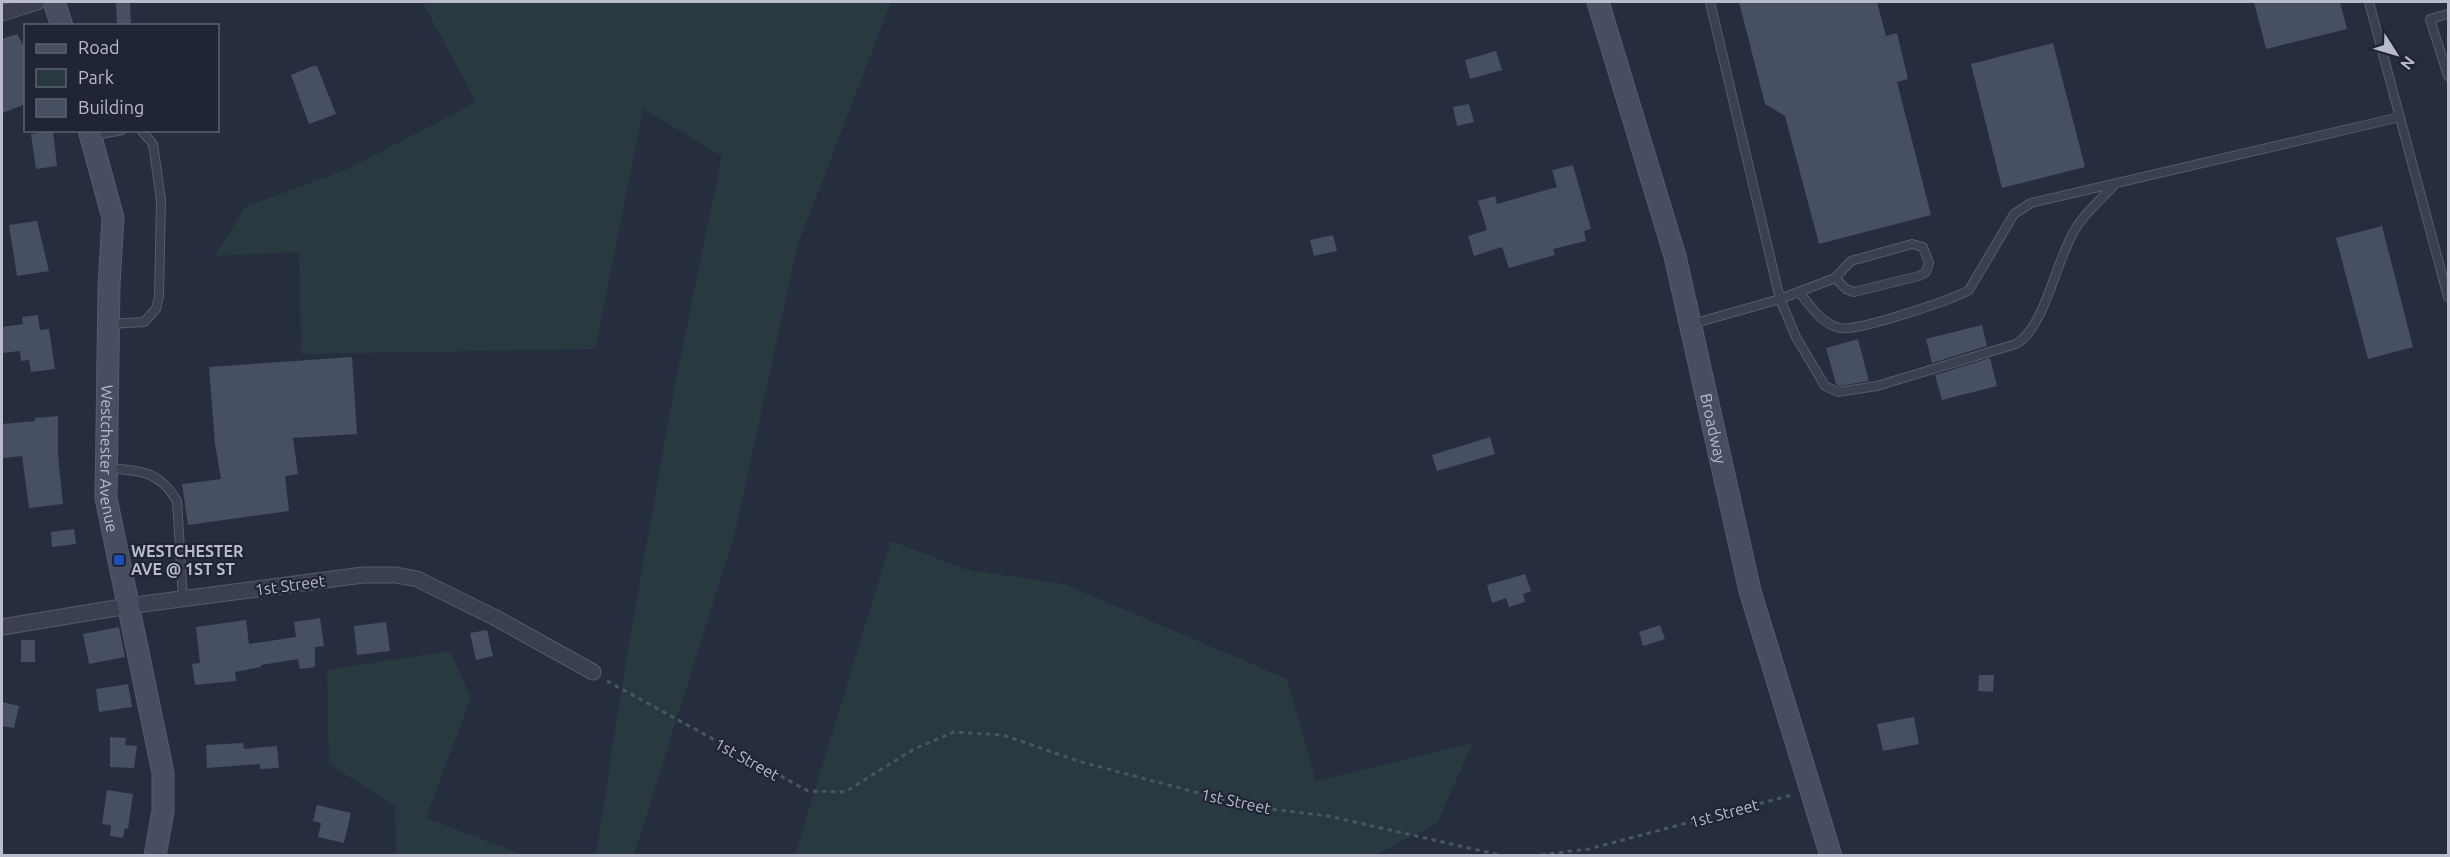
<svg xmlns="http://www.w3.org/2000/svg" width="2450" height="857" font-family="Ubuntu,sans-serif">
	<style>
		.green { fill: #283a40 }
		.building { fill: #474f63 }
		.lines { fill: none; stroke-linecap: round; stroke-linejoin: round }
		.lane-casing { stroke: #555b6a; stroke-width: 10 }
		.street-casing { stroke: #555b6a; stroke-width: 17 }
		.secondary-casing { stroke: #555b6a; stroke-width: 23 }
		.path { stroke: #46575d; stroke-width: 3; stroke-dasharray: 4.5 4.5; stroke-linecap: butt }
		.lane { stroke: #3a404f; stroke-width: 8 }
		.street { stroke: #3a404f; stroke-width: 15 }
		.secondary { stroke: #484e62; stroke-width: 21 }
		.transit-dot { fill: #1a4fb4; stroke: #1f2534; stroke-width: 2 }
		.labels { text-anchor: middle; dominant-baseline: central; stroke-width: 4.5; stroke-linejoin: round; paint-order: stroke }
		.street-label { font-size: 16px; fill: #b7bbca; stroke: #1f2534 }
		.poi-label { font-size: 16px; font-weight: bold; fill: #b7bbca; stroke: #1f2534; text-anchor: start }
	</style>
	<rect width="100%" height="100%" fill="#262d3f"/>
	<path class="green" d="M424 2H891L797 247 735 533 634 855H596L625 666 675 384 722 156 643 109 595 349 301 354 299 252 215 256 245 207 350 168 476 102 423 3Z
		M891 541 968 570 1064 584 1287 679 1316 781 1473 743 1437 823 1376 855H795Z
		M450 651 471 697 426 818 524 855H396L395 806 329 764 327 670Z"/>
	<path class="building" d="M116 2H130L131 26H117Z
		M1739 2H1877L1886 36 1897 33 1908 79 1897 82 1931 215 1819 244 1785 116 1765 104Z
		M2254 2H2340L2347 29 2266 49Z
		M17 34 26 50V104L2 113V39Z
		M2053 43 2085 167 2002 188 1971 64Z
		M1496 51 1502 70 1470 79 1465 60Z
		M313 66H317L336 114 309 124 291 75Z
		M1469 104 1474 122 1457 126 1453 107Z
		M53 131 57 166 36 169 31 134Z
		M1573 165 1591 229 1584 231 1586 241 1553 249 1555 255 1509 268 1502 247 1474 256 1468 236 1487 230 1478 201 1495 196 1497 204 1557 187 1552 170Z
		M37 221 49 271 17 276 9 225Z
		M2382 226 2413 347 2368 359 2336 238Z
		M1333 235 1337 251 1314 256 1310 240Z
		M38 315 40 330 49 329 55 369 31 372 29 360 21 361 20 351 2 353V327L23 324 22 317Z
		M1982 325 1987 346 1932 363 1926 339Z
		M1858 339 1869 381 1839 386 1836 384 1826 348Z
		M352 357 357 434 293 438 298 474 285 476 289 511 188 525 182 484 221 479 215 444 209 367Z
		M1990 358 1997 386 1942 400 1935 375Z
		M58 416V455L63 504 29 508 22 456 3 458 2 424 35 421V418Z
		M1490 437 1495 454 1437 471 1432 455Z
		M74 529 76 544 52 547 51 532Z
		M1525 574 1531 591 1523 594 1525 602 1509 607 1506 598 1492 603 1487 585Z
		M320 618 324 646 315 647V667L300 669 298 659 261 665V667L235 672 236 681 195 685 192 664 200 663 196 627 246 620 249 644 296 637 294 622Z
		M386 622 390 651 357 655 354 626Z
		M1660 625 1665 639 1643 646 1639 632Z
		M119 627 125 657 89 664 83 634Z
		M487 630 493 656 476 660 470 633Z
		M21 640H35V662H21Z
		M1979 675H1994L1993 692 1978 691Z
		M128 684 132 707 99 712 96 689Z
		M2 702 19 706 14 728 2 726Z
		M1914 717 1919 744 1883 751 1877 724Z
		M110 737 126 738 125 745 137 746 134 768 110 767Z
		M243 743 244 749 277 746 279 768 260 769V764L207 768 206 745Z
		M107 790 133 794 128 829 125 828 123 838 110 836 111 825 102 824Z
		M317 805 351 813 344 843 318 837 321 823 313 821Z"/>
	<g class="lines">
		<defs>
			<path id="lane" d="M1710 2 1780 299 1796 337 1825 386 1838 392 1877 386 2016 344C2047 326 2056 254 2080 222 2090 209 2103 197 2114 185
				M2369 2 2448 297
				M2448 14 2430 19 2448 76
				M91 136 122 130
				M1799 292C1810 305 1821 324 1840 328 1856 332 1952 300 1969 290L2014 214 2031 203 2400 117
				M111 324 144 322 156 309 159 296 161 200 153 144 141 130
				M1692 324 1780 299 1835 278 1851 261 1912 244 1923 247 1929 263 1926 272 1919 276 1854 292 1846 289 1835 278
				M107 468C140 471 159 470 177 501L183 599"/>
			<path id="street" d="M2 13 37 2
				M2 627 128 606 363 575H396L417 579 494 617 593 672"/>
			<g id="secondary">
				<path d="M54 2 62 26"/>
				<path id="s1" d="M1598 2 1675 256 1750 591 1831 856"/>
				<path id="s2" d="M89 130 113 218 109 285 106 498 163 773V811L155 856"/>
			</g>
		</defs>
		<use href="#lane" class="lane-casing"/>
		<use href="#street" class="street-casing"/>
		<use href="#secondary" class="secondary-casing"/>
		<path class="path" d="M607 681 808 791 845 792 914 749 954 732 1003 735 1078 761 1247 806 1328 816 1504 856
			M1532 856 1589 849 1792 795"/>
		<use href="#lane" class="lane"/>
		<use href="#street" class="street"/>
		<use href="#secondary" class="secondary"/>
	</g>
	<rect class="transit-dot" x="113" y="554" width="12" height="12" rx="3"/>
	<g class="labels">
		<g class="street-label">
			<text stroke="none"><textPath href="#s1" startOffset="442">Broadway</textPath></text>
			<text stroke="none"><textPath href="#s2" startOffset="332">Westchester Avenue</textPath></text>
			<text transform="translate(290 585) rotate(-8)">1st Street</text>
			<text transform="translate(747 759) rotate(29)">1st Street</text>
			<text transform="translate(1236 801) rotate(12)">1st Street</text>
			<text transform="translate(1724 813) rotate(-15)">1st Street</text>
		</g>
		<g class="poi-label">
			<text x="131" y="551">WESTCHESTER<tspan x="131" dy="18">AVE @ 1ST ST</tspan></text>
		</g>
	</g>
	<rect width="2450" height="857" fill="none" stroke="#b7bbca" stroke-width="6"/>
	<rect x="24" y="24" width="195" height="108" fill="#1f2534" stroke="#5c6170" stroke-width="1.5"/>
	<rect x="36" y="44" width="30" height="9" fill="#484e62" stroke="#5c6170" stroke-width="1.5"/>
	<text x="78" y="54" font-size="18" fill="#b7bbca">Road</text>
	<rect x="36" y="69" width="30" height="18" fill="#283a40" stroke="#5c6170" stroke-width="1.5"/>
	<text x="78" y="84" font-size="18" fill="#b7bbca">Park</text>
	<rect x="36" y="99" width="30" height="18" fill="#474f63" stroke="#5c6170" stroke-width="1.5"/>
	<text x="78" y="114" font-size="18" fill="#b7bbca">Building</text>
	<g transform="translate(2396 54) rotate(127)" stroke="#1f2534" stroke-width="4.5" paint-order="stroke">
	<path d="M0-4.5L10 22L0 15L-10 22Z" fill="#b7bbca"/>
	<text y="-9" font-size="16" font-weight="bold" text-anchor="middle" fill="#b7bbca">N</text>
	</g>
</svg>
